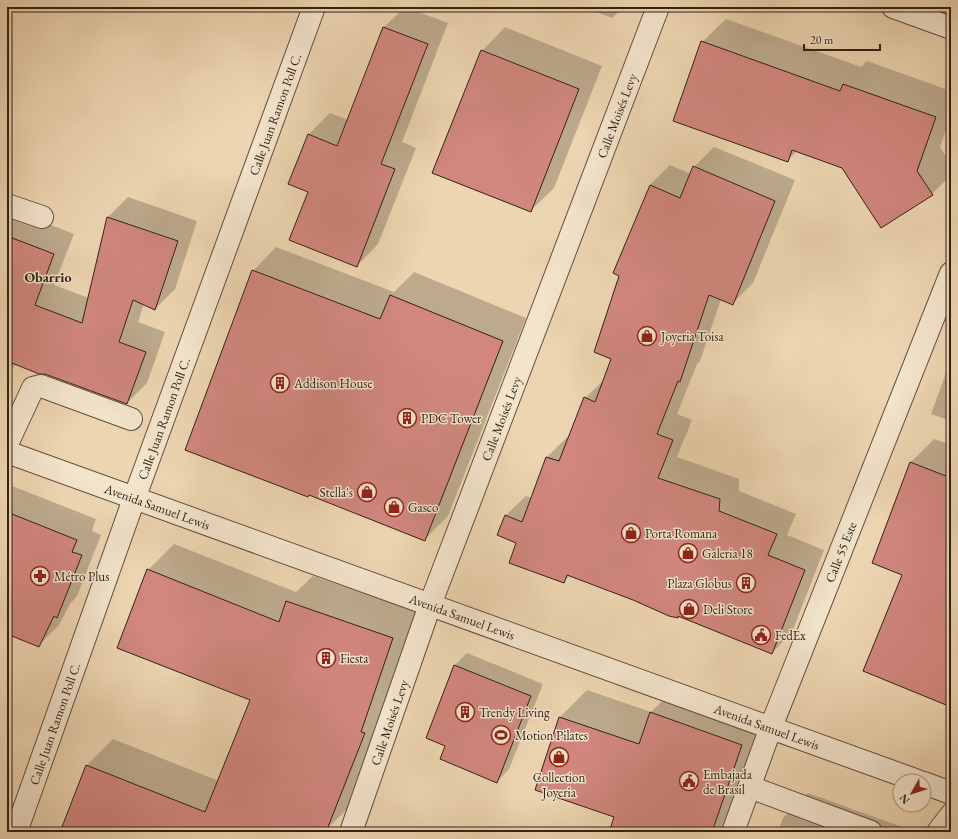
<svg xmlns="http://www.w3.org/2000/svg" width="958" height="839" font-family="'EB Garamond',serif">
	<style>
		.shadow { fill: #0003 }
		.building { fill: #d1877e; stroke: #332116 }
		.lines { fill: none; stroke-linecap: round; stroke-linejoin: round }
		.minor-casing { stroke: #624e3d; stroke-width: 24 }
		.minor { stroke: #f3e4cc; stroke-width: 22 }
		.labels { text-anchor: middle; dominant-baseline: central; stroke-width: 3; stroke-linejoin: round; paint-order: stroke }
		.street-label { font-size: 13px; fill: #332116; stroke: #f3e4cc }
		.poi-label { font-size: 13px; fill: #332116; stroke: #f3e4cc; text-anchor: start }
		.neighbourhood-label { font-size: 14px; font-weight: bold; fill: #332116; stroke: #f3e4cc }
	</style>
	<rect width="100%" height="100%" fill="#edd5b1"/>
	<filter id="stains"><feTurbulence type="fractalNoise" baseFrequency=".005" numOctaves="4"/><feColorMatrix values="0 0 0 0 .2 0 0 0 0 .09 0 0 0 0 .02 0 0 0 .5 -.17"/></filter>
	<radialGradient id="worn" r=".72"><stop offset=".6" stop-color="#630" stop-opacity="0"/><stop offset="1" stop-color="#630" stop-opacity=".3"/></radialGradient>
	<path class="shadow" d="M405 7 448 23 402 142 416 148 378 244 357 266 310 191 308 135 330 113 348 120 384 27Z
		M584 7H624L612 18Z
		M726 19 861 67 867 61 951 91V116L940 147 951 164V175L932 194 843 167 797 151 788 160 702 42Z
		M505 27 602 66 554 188 530 211 482 51Z
		M714 147 795 180 753 283 733 303 721 299 700 361 697 364 677 414 692 420 677 457 739 479V491L796 514 787 535 824 550 792 632 772 653 570 575 564 582 517 542 505 516 526 496 532 498 547 457 567 437 570 438 585 398 605 379 613 358 620 275 614 273 650 185 670 165 691 174 694 167Z
		M128 197 197 221 175 289 155 309 144 304 138 322 165 332 147 383 127 403 17 364 10 370 7 369V208L74 234 54 285 89 298 108 217Z
		M276 247 394 292 414 272 526 318 448 516 424 540 309 494 253 271Z
		M951 359V421L931 414Z
		M934 439 951 445V706L903 574 911 462Z
		M7 484 96 519 92 531 101 535 77 596 70 604 59 625 39 645 7 632Z
		M174 544 296 592 313 576 418 612 351 805 325 831 61 832 87 765 113 739 219 781 251 700 148 570Z
		M467 653 543 684 509 769 497 782 446 745 455 665Z
		M678 686 768 718 729 832H610L615 817 536 789 560 717 587 690 651 712Z
		M808 793 916 832H778L783 818Z"/>
	<path class="building" d="M383 27 428 44 381 164 395 169 357 267 289 240 308 192 288 184 308 134 337 146Z
		M701 41 840 91 843 84 936 117 917 171 933 195 881 228 842 168 792 150 788 162 673 121Z
		M481 50 579 89 531 212 432 173Z
		M693 166 775 201 733 305 709 295 680 382 678 381 657 434 673 440 658 478 720 499 719 511 777 534 768 555 805 570 772 654 678 616V618L669 616 633 600 567 575 564 583 509 563 516 543 497 535 505 515 522 522 546 457 559 461 584 397 595 402 611 359 594 352 619 276 613 273 650 185 680 198Z
		M107 217 178 241 155 310 133 300 119 342 146 352 127 404 45 374H39L7 361V236L54 254 35 305 82 323Z
		M252 270 380 319 390 295 503 341 425 541 309 495 308 497 185 450Z
		M910 462 951 478V707L863 671 902 575 872 563Z
		M7 512 77 540 72 552 82 555 57 618 54 616 39 647 7 634Z
		M147 569 279 622 286 601 393 638 361 732 365 733 326 832H60L86 765 205 812 250 700 117 648Z
		M454 665 531 696 497 783 440 759 445 746 426 738Z
		M650 712 742 745 712 832H609L614 817 535 790 559 717 639 744Z"/>
	<g class="lines">
		<defs>
			<g id="minor">
				<path d="M893 7 951 28"/>
				<path d="M7 205 42 217"/>
				<path d="M7 444 33 388 41 386 131 419"/>
				<path id="s1" d="M7 452 918 781"/>
				<path d="M924 783 951 793"/>
				<path d="M750 787 871 832"/>
				<path id="s2" d="M16 832 134 499 314 7"/>
				<path id="s3" d="M351 832 430 605 658 7"/>
				<path id="s4" d="M733 832 771 727 951 273"/>
				<path d="M938 832 951 815"/>
			</g>
		</defs>
		<use href="#minor" class="minor-casing"/>
		<use href="#minor" class="minor"/>
	</g>
	<defs>
		<symbol id="shop-ring" viewBox="-11 -11 22 22"><circle r="9.5" fill="#f3e4cc" stroke="#8f2418" stroke-width="1.5"/><path d="M-5-2.5h2.3a2.7 3.5 0 0 1 5.4 0H5L5.5 6h-11ZM-1.5-2.5h3a1.5 2.3 0 0 0-3 0Z" fill="#8f2418"/></symbol>
		<symbol id="building-ring" viewBox="-11 -11 22 22"><circle r="9.5" fill="#f3e4cc" stroke="#8f2418" stroke-width="1.5"/><path d="M-4-6H4V6H1V3H-1V6H-4ZM-2.5-4.3h1.7v1.8h-1.7ZM.8-4.3h1.7v1.8H.8ZM-2.5-1h1.7V.8h-1.7ZM.8-1h1.7V.8H.8Z" fill="#8f2418"/></symbol>
		<symbol id="pharmacy-ring" viewBox="-11 -11 22 22"><circle r="9.5" fill="#f3e4cc" stroke="#8f2418" stroke-width="1.5"/><path d="M-2-6h4v4h4v4h-4v4h-4v-4h-4v-4h4Z" fill="#8f2418"/></symbol>
		<symbol id="civic-ring" viewBox="-11 -11 22 22"><circle r="9.5" fill="#f3e4cc" stroke="#8f2418" stroke-width="1.5"/><path d="M-.6-6.5H3V-4.5H.6V-3L4-1V1h2V6H-6V1h2V-1L-.6-3ZM-1.2 2.5V6h2.4V2.5Z" fill="#8f2418"/></symbol>
		<symbol id="stadium-ring" viewBox="-11 -11 22 22"><circle r="9.5" fill="#f3e4cc" stroke="#8f2418" stroke-width="1.5"/><path d="M0-5a6.5 5 0 1 0 0 10a6.5 5 0 1 0 0-10ZM-3.5-1.8h7v3.6h-7Z" fill="#8f2418"/></symbol>
	</defs>
	<g fill-rule="evenodd">
		<use href="#shop-ring" x="636" y="325" width="22" height="22"/>
		<use href="#building-ring" x="269" y="372" width="22" height="22"/>
		<use href="#building-ring" x="396" y="407" width="22" height="22"/>
		<use href="#shop-ring" x="356" y="481" width="22" height="22"/>
		<use href="#shop-ring" x="383" y="496" width="22" height="22"/>
		<use href="#shop-ring" x="620" y="522" width="22" height="22"/>
		<use href="#shop-ring" x="677" y="542" width="22" height="22"/>
		<use href="#pharmacy-ring" x="29" y="565" width="22" height="22"/>
		<use href="#building-ring" x="735" y="572" width="22" height="22"/>
		<use href="#shop-ring" x="678" y="598" width="22" height="22"/>
		<use href="#civic-ring" x="750" y="624" width="22" height="22"/>
		<use href="#building-ring" x="315" y="647" width="22" height="22"/>
		<use href="#building-ring" x="454" y="701" width="22" height="22"/>
		<use href="#stadium-ring" x="490" y="724" width="22" height="22"/>
		<use href="#shop-ring" x="548" y="746" width="22" height="22"/>
		<use href="#civic-ring" x="678" y="770" width="22" height="22"/>
	</g>
	<g class="labels">
		<g class="street-label">
			<text stroke="none"><textPath href="#s2" startOffset="763">Calle Juan Ramon Poll C.</textPath></text>
			<text stroke="none"><textPath href="#s3" startOffset="764">Calle Moisés Levy</textPath></text>
			<text stroke="none"><textPath href="#s3" startOffset="440">Calle Moisés Levy</textPath></text>
			<text stroke="none"><textPath href="#s2" startOffset="439">Calle Juan Ramon Poll C.</textPath></text>
			<text stroke="none"><textPath href="#s1" startOffset="160">Avenida Samuel Lewis</textPath></text>
			<text stroke="none"><textPath href="#s4" startOffset="300">Calle 55 Este</textPath></text>
			<text stroke="none"><textPath href="#s1" startOffset="484">Avenida Samuel Lewis</textPath></text>
			<text stroke="none"><textPath href="#s3" startOffset="116">Calle Moisés Levy</textPath></text>
			<text stroke="none"><textPath href="#s2" startOffset="115">Calle Juan Ramon Poll C.</textPath></text>
			<text stroke="none"><textPath href="#s1" startOffset="808">Avenida Samuel Lewis</textPath></text>
		</g>
		<g class="poi-label">
			<text x="661" y="336">Joyeria Toisa</text>
			<text x="294" y="383">Addison House</text>
			<text x="421" y="418">PDC Tower</text>
			<text x="353" y="492" text-anchor="end">Stella's</text>
			<text x="408" y="507">Gasco</text>
			<text x="645" y="533">Porta Romana</text>
			<text x="702" y="553">Galeria 18</text>
			<text x="54" y="576">Métro Plus</text>
			<text x="732" y="583" text-anchor="end">Plaza Globus</text>
			<text x="703" y="609">Deli Store</text>
			<text x="775" y="635">FedEx</text>
			<text x="340" y="658">Fiesta</text>
			<text x="479" y="712">Trendy Living</text>
			<text x="515" y="735">Motion Pilates</text>
			<text x="703" y="774">Embajada<tspan x="703" dy="15">de Brasil</tspan></text>
			<text x="559" y="777" text-anchor="middle">Collection<tspan x="559" dy="15">Joyeria</tspan></text>
		</g>
		<g class="neighbourhood-label">
			<text x="48" y="277">Obarrio</text>
		</g>
	</g>
	<rect width="958" height="839" fill="none" stroke="#edd5b1" stroke-width="24"/>
	<rect x="8" y="8" width="942" height="823" fill="none" stroke="#332116" stroke-width="2"/>
	<rect x="12" y="12" width="934" height="815" fill="none" stroke="#332116"/>
	<g transform="translate(912 793) rotate(231)"><circle r="19" fill="#f3e4cc" stroke="#a69683"/>
	<path d="M0-3L7 15L0 10L-7 15Z" fill="#8f2418"/>
	<text y="-6" font-size="11" font-weight="bold" text-anchor="middle" fill="#332116">N</text>
	</g>
	<path d="M804 44v6h76v-6" fill="none" stroke="#332116" stroke-width="2"/>
	<text x="810" y="44" font-size="12" fill="#332116" stroke="#f3e4cc" stroke-width="3" paint-order="stroke">20 m</text>
	<rect width="100%" height="100%" filter="url(#stains)"/>
	<rect width="100%" height="100%" fill="url(#worn)"/>
</svg>
